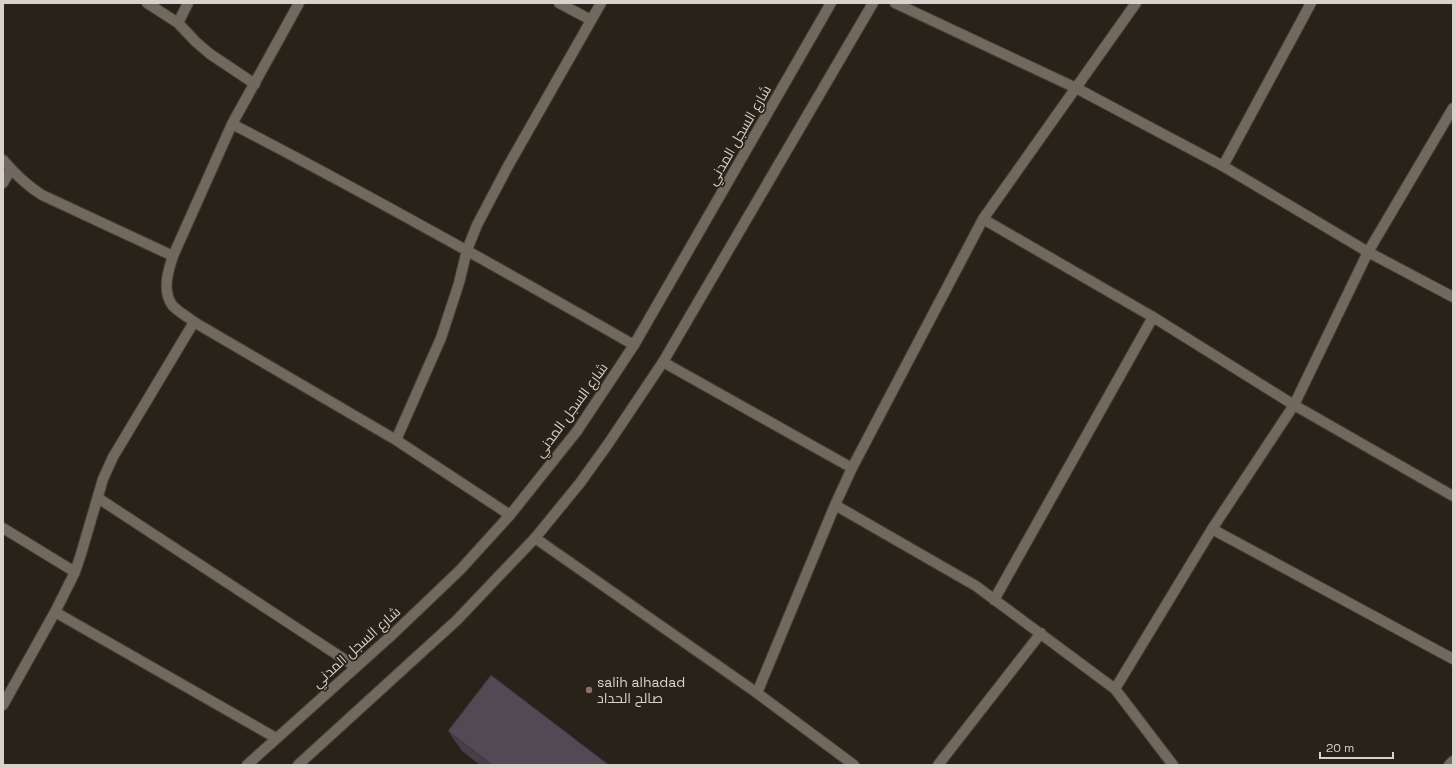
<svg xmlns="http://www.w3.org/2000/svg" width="1456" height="768" font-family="'Space Grotesk',Cairo,sans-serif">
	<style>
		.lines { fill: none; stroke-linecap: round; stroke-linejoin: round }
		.minor-casing { stroke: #453f38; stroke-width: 12 }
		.tertiary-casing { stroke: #453f38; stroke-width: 12 }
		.minor { stroke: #72695e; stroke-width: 10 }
		.tertiary { stroke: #72695e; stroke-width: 10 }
		.wall { fill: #463f47 }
		.building { fill: #514953; stroke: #39333a }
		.education-dot { fill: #8d6e63; stroke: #292219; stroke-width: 1.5 }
		.labels { text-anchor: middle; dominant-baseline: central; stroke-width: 3.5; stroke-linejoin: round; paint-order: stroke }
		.street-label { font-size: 14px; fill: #d7d2cc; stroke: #292219 }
		.poi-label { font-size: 14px; fill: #d7d2cc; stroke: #292219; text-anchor: start }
	</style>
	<rect width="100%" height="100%" fill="#292219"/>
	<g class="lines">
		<defs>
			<path id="minor" d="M147 3 178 23 196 42 210 54 255 84
				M299 3 232 124 173 256C168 271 162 290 172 305 177 311 188 317 194 322L396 440 510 515
				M559 3 591 20
				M895 3 1076 88 1223 166 1368 252 1453 297
				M178 23 188 3
				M232 124C368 194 501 269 634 345
				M3 160C15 174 26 185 42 195L173 256
				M1223 166 1311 3
				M3 183 11 169
				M983 219 1153 317 1294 405 1453 496
				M194 322 113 457 103 479 81 554 75 572 55 612 276 738
				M663 362 852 468
				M396 440 441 338 459 283 467 250 477 225 508 166 601 3
				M98 498 356 667
				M835 505 976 586 1115 689 1173 765
				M3 528 75 572
				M1212 529 1453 659
				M535 538 757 693 854 765
				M994 600 1153 317
				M1115 689 1212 529 1294 405 1368 252 1453 108
				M757 693 835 505 852 468 983 219 1136 3
				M3 705 55 612
				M938 765 1041 633
				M1449 765 1453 761"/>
			<path id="tertiary" d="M247 765 393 634 460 570 510 515 577 431 634 345 831 3
				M298 765 457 620 535 538 580 483 608 444 663 362 873 3"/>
		</defs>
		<use href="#minor" class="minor-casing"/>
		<use href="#tertiary" class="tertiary-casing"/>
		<use href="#minor" class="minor"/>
		<use href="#tertiary" class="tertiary"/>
	</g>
	<path class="wall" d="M448 731 609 765H480L462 751Z"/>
	<path class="building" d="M491 675 609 765H492L448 731Z"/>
	<circle class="education-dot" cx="589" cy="690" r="4"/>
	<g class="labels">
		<g class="street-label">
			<text transform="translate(739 135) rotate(-60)">شارع السجل المدني</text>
			<text transform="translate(571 410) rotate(-54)">شارع السجل المدني</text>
			<text transform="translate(356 647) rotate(-42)">شارع السجل المدني</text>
		</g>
		<g class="poi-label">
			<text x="597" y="682">salih alhadad<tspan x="597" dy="16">صالح الحداد</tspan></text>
		</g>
	</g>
	<rect width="1456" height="768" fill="none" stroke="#d7d2cc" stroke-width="8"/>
	<path d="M1320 752v6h73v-6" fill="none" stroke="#d7d2cc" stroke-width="2"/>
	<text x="1326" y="752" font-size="12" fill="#d7d2cc" stroke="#292219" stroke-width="3" paint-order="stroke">20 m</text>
</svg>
